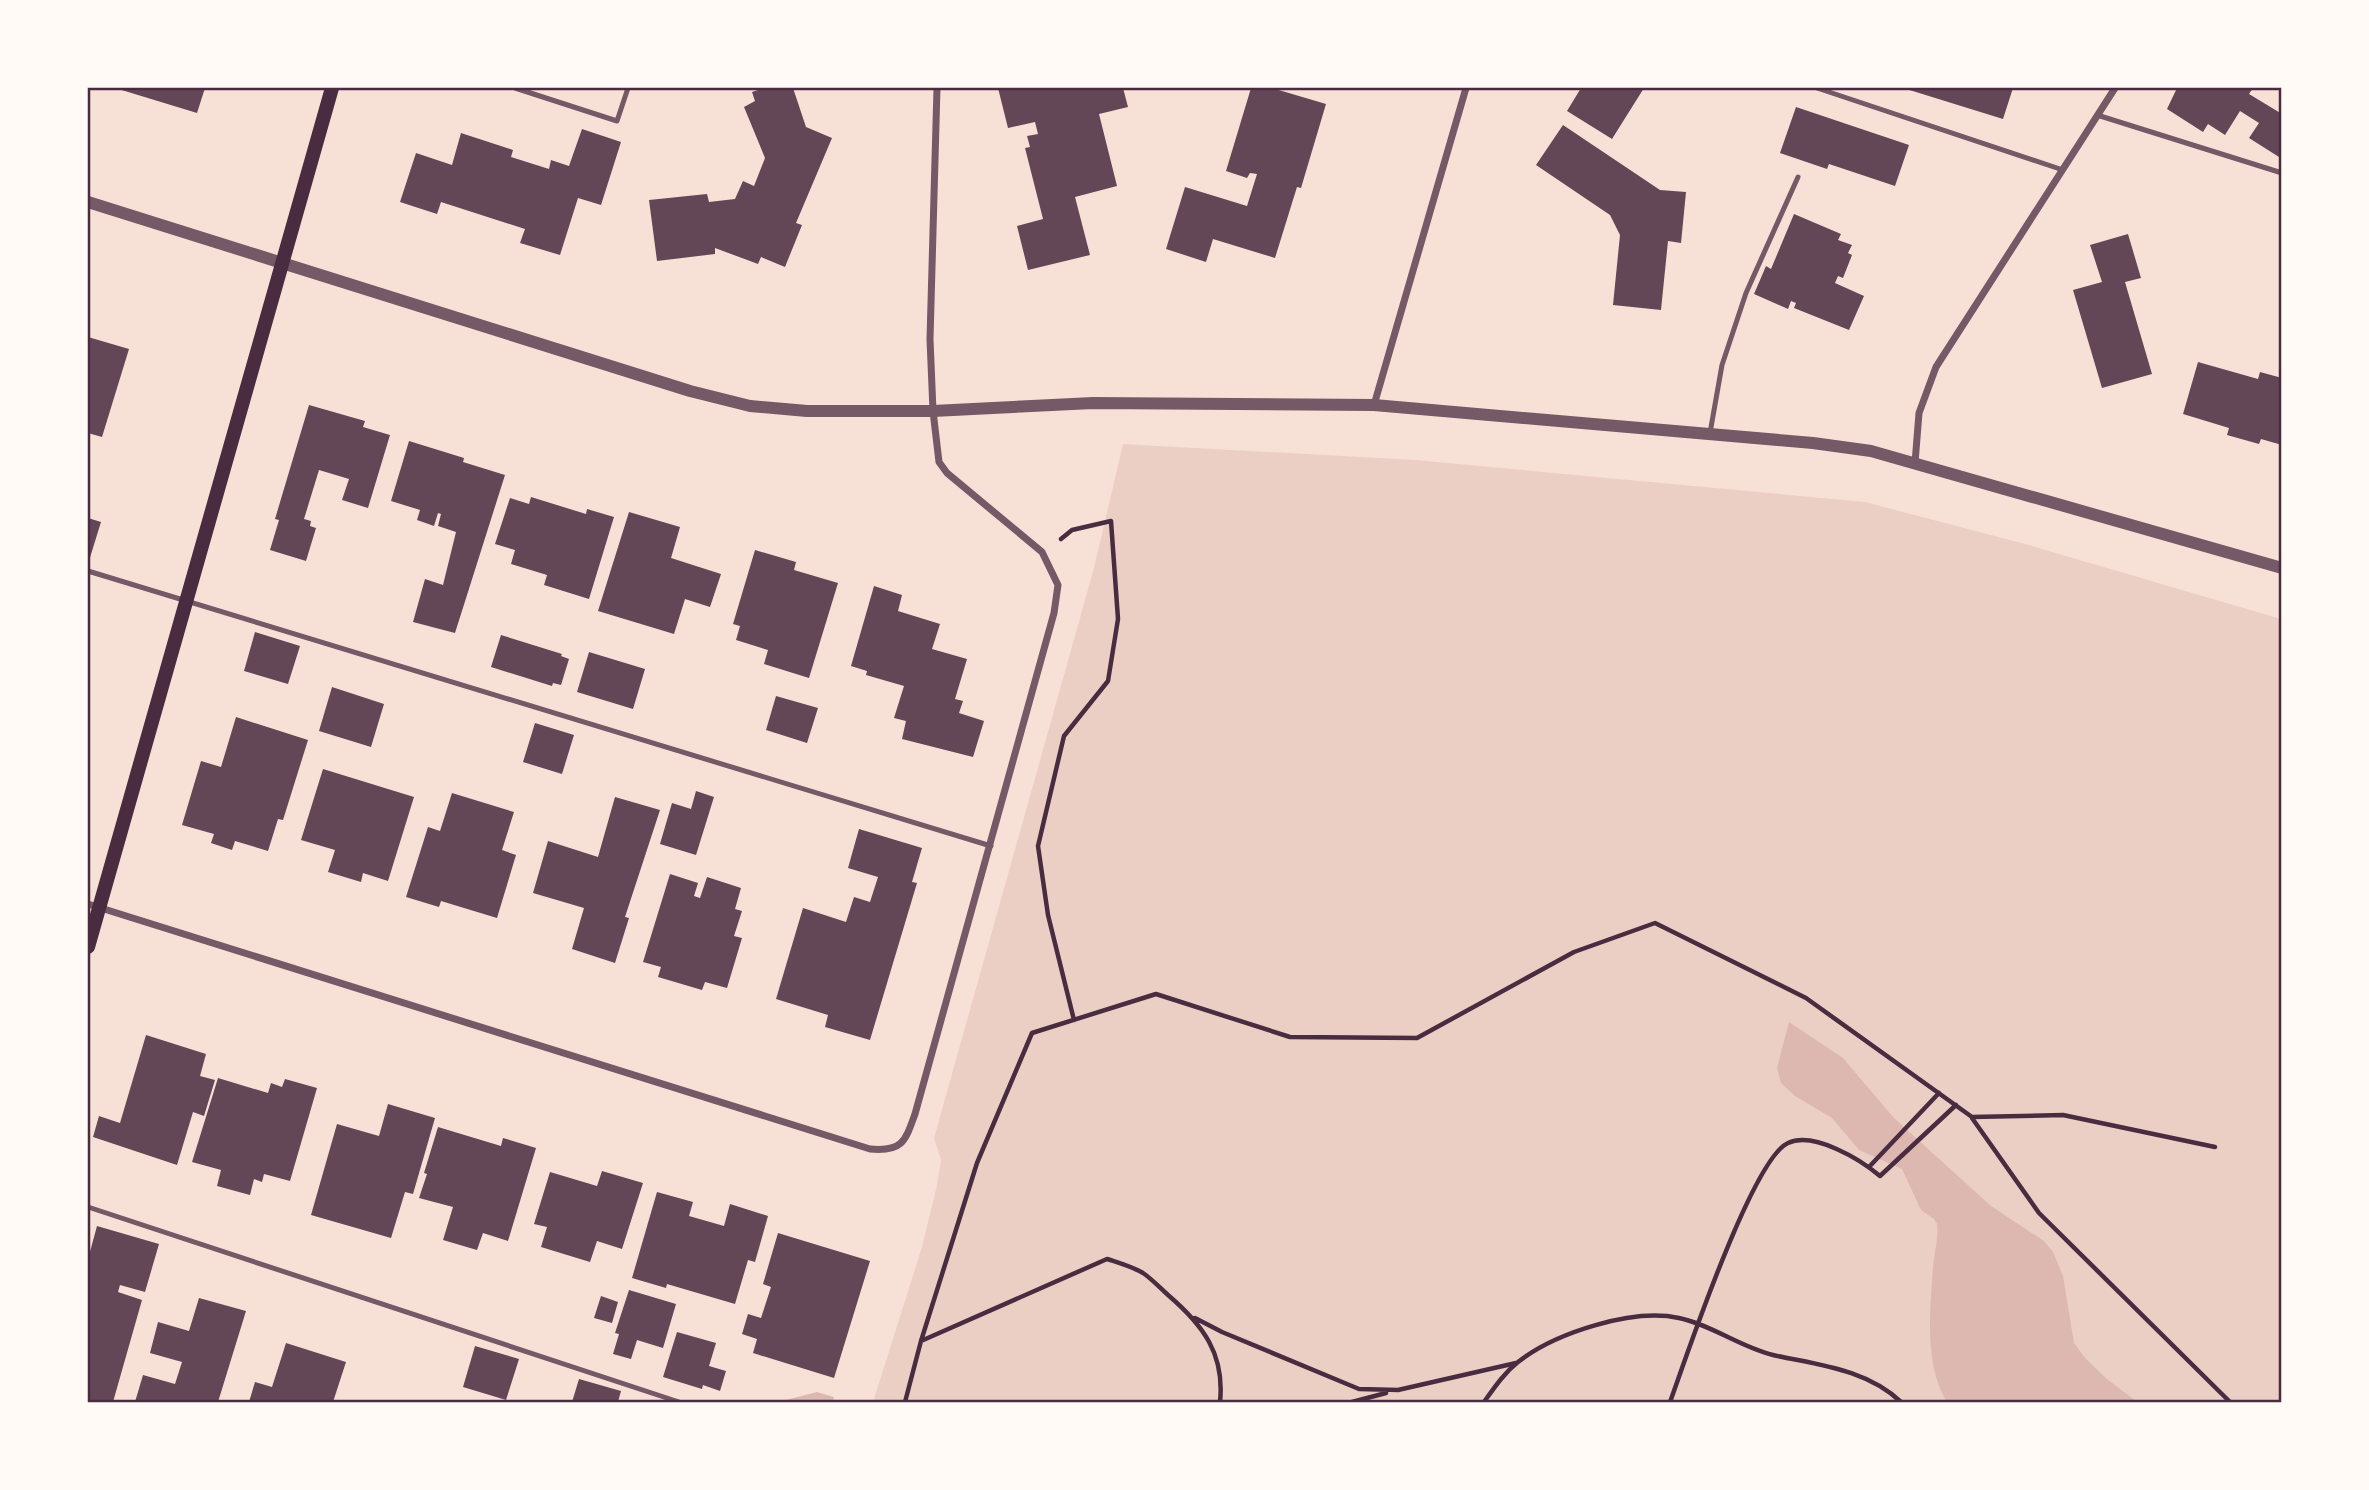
<svg xmlns="http://www.w3.org/2000/svg" width="2369" height="1490" font-family="'Exo 2',sans-serif">
	<style>
		.green { fill: #ebcfc5 }
		.water { fill: #dcb8b0 }
		.building { fill: #644757 }
		.lines { fill: none; stroke-linecap: round; stroke-linejoin: round }
		.path { stroke: #4a2c40; stroke-width: 4.5 }
		.service { stroke: #755966; stroke-width: 5 }
		.minor { stroke: #755966; stroke-width: 7 }
		.tertiary { stroke: #755966; stroke-width: 12 }
		.secondary { stroke: #4a2c40; stroke-width: 14 }
		.neatline { fill: none; stroke: #4a2c40; stroke-width: 2.5 }
	</style>
	<rect width="100%" height="100%" fill="#f7e1d7"/>
	<path class="green" d="M1123 444 1415 460 1865 502 2029 545 2281 619V1402H873L922 1247 937 1185 941 1160 934 1138 1094 568Z"/>
	<path class="water" d="M1789 1022 1843 1058 1894 1118 1991 1206 2044 1241 2053 1252 2063 1276 2074 1343 2086 1359 2107 1379 2137 1402H1947C1924 1365 1930 1309 1933 1268 1934 1253 1939 1238 1937 1224L1934 1219 1921 1210 1902 1169 1859 1150 1832 1118 1795 1096 1781 1083 1777 1068Z
		M817 1392 834 1397 833 1402H778Z"/>
	<path class="building" d="M115 88H205L197 113Z
		M764 88H793L806 127 832 138 796 223 802 225 785 267 761 257 758 264 715 248V254L657 261 649 200 707 194 709 202 735 199 743 181 754 186 765 158 744 107 755 101 752 92Z
		M998 88H1123L1128 107 1099 114 1117 186 1075 197 1090 255 1028 270 1017 226 1043 219 1025 148 1030 147 1027 136 1038 134 1035 122 1008 128Z
		M1251 88H1272L1326 104 1301 188 1297 187 1275 258 1213 239 1206 262 1166 249 1185 187 1247 206 1257 174 1250 173 1247 178 1226 171Z
		M1581 88H1644L1612 139 1567 111Z
		M1903 88H2013L2003 119Z
		M2177 88H2253L2249 94 2282 114V153L2279 157 2249 138 2259 123 2240 111 2225 135 2208 124 2203 132 2167 109Z
		M1796 107 1909 145 1895 186 1829 164 1827 169 1780 153Z
		M1563 125 1660 190 1686 192 1681 243 1668 241 1661 310 1613 305 1620 235 1610 215 1536 165Z
		M582 129 621 142 601 205 578 198 560 255 520 243 525 229 441 202 437 214 400 202 416 153 452 165 461 133 513 150 511 157 549 169 551 160 569 166Z
		M1794 214 1841 234 1838 240 1852 245 1848 253 1852 255 1843 278 1838 276 1835 283 1864 296 1849 330 1794 308 1796 303 1791 301 1788 309 1754 294 1766 266 1771 269Z
		M2128 234 2141 278 2125 282 2152 374 2102 388 2073 290 2102 282 2090 245Z
		M88 337 129 349 102 437 88 433Z
		M2198 362 2258 379 2260 372 2282 378 2279 406 2282 407V445L2261 439 2259 444 2227 435 2229 428 2183 414Z
		M309 405 365 421 363 427 390 435 368 508 342 500 349 479 319 470 304 519 311 521 310 526 316 528 306 561 270 550 279 520 275 519Z
		M409 441 464 458 463 462 505 475 455 633 413 622 425 579 443 585 456 532 438 526 441 514 438 513 434 526 417 520 420 510 391 501Z
		M531 497 586 514 587 509 614 517 589 599 544 585 547 575 511 564 515 550 495 544 510 498 529 504Z
		M629 512 680 527 671 558 721 574 710 607 685 599 674 634 598 611Z
		M88 518 101 522 88 564Z
		M755 550 796 562 794 570 838 583 809 678 764 664 768 650 736 640 740 626 733 624Z
		M874 586 902 595 898 611 940 624 932 649 967 659 955 699 963 701 959 713 984 721 973 757 902 739 906 721 894 718 904 686 866 675 867 671 851 666Z
		M255 632 300 646 288 684 244 671Z
		M501 635 562 654 561 656 569 659 561 685 553 683 552 686 491 667Z
		M589 652 645 669 633 709 577 692Z
		M332 687 384 704 371 747 319 731Z
		M776 696 818 708 807 743 766 730Z
		M236 717 308 740 283 820 278 819 268 851 235 841 232 850 211 843 214 834 182 825 201 761 221 767Z
		M535 723 574 735 562 774 523 762Z
		M323 769 414 797 388 881 363 873 361 882 328 872 335 850 301 840Z
		M696 791 714 797 696 855 660 844 672 803 691 809Z
		M452 793 514 812 502 850 516 855 497 918 441 901 439 907 406 897 428 827 440 831Z
		M615 797 660 810 625 917 629 918 615 963 572 949 584 908 533 893 548 841 598 857Z
		M859 829 922 848 912 882 917 883 870 1040 825 1027 828 1015 776 999 803 908 846 922 854 897 870 902 878 877 848 868Z
		M670 874 698 883 694 896 700 898 707 877 741 888 735 909 742 911 734 936 742 938 727 988 705 982 702 990 658 977 661 967 643 962Z
		M146 1035 206 1054 200 1076 215 1080 204 1116 193 1112 177 1165 93 1137 99 1116 120 1123Z
		M218 1078 268 1093 271 1083 282 1087 285 1079 317 1088 290 1181 264 1174 262 1182 254 1179 250 1195 217 1186 221 1170 192 1162Z
		M388 1104 435 1118 413 1194 405 1192 391 1238 311 1215 337 1124 379 1136Z
		M438 1127 501 1146 503 1138 536 1148 508 1241 483 1233 477 1250 443 1240 453 1207 419 1198 427 1174 424 1173Z
		M602 1171 643 1183 622 1249 597 1241 590 1262 541 1247 547 1227 534 1224 550 1172 597 1186Z
		M657 1192 693 1202 689 1216 724 1226 730 1204 768 1216 755 1262 748 1260 735 1304 667 1284 666 1288 632 1278Z
		M97 1226 159 1244 145 1292 120 1285 118 1292 142 1300 113 1402H88V1259Z
		M778 1233 870 1261 834 1378 753 1353 757 1339 742 1334 748 1314 761 1318 771 1287 763 1284Z
		M629 1290 676 1304 663 1348 637 1340 631 1359 613 1354 619 1334 615 1333Z
		M601 1296 618 1302 612 1323 594 1318Z
		M199 1298 246 1311 218 1402H135L143 1375 175 1384 182 1362 150 1353 158 1322 189 1331Z
		M677 1332 716 1343 709 1366 726 1371 720 1391 703 1385 702 1389 663 1377Z
		M286 1343 346 1362 333 1402H249L255 1382 272 1387Z
		M475 1346 519 1359 506 1400 463 1387Z
		M579 1379 621 1391 618 1402H572Z"/>
	<g class="lines">
		<path class="path" d="M1061 539 1072 530 1111 521 1118 619 1108 681 1064 736 1038 846 1048 915 1074 1020
			M1972 1118 2039 1213 2230 1402
			M1869 1167 1939 1093
			M1195 1318 1222 1332 1359 1389 1399 1390
			M1398 1390 1516 1363
			M905 1402 921 1341
			M1220 1402C1225 1354 1203 1325 1168 1295 1160 1288 1152 1279 1143 1273 1133 1267 1119 1263 1107 1259L921 1341 977 1163 1032 1033 1156 994 1290 1037 1417 1038 1574 952 1655 923 1806 998 1972 1117 2063 1115 2215 1147
			M1352 1402 1386 1393
			M1484 1402C1494 1388 1504 1373 1518 1362 1555 1333 1632 1308 1679 1318 1712 1325 1740 1347 1773 1355 1818 1365 1866 1369 1901 1402
			M1670 1402C1686 1358 1752 1159 1788 1143 1814 1131 1861 1160 1880 1176L1956 1105"/>
		<path class="service" d="M515 88 617 121 628 88
			M1817 88 2063 170
			M2097 115 2282 173
			M1710 433 1722 365 1746 293 1798 177
			M88 571 991 846
			M88 1207 679 1402"/>
		<path class="minor" d="M1374 405 1466 88
			M1915 463 1919 413 1936 367 2115 88
			M88 904 870 1149C902 1152 905 1142 915 1114L1054 613 1058 585 1042 552 947 473 939 462 933 411 930 339 937 88"/>
		<path class="tertiary" d="M88 202 690 391 750 406 807 411H933L1093 403 1374 405 1813 443 1871 451 2282 568"/>
		<path class="secondary" d="M88 947 332 88"/>
	</g>
	<rect width="2369" height="1490" fill="none" stroke="#fffaf5" stroke-width="178"/>
	<rect x="89" y="89" width="2191" height="1312" class="neatline"/>
</svg>
